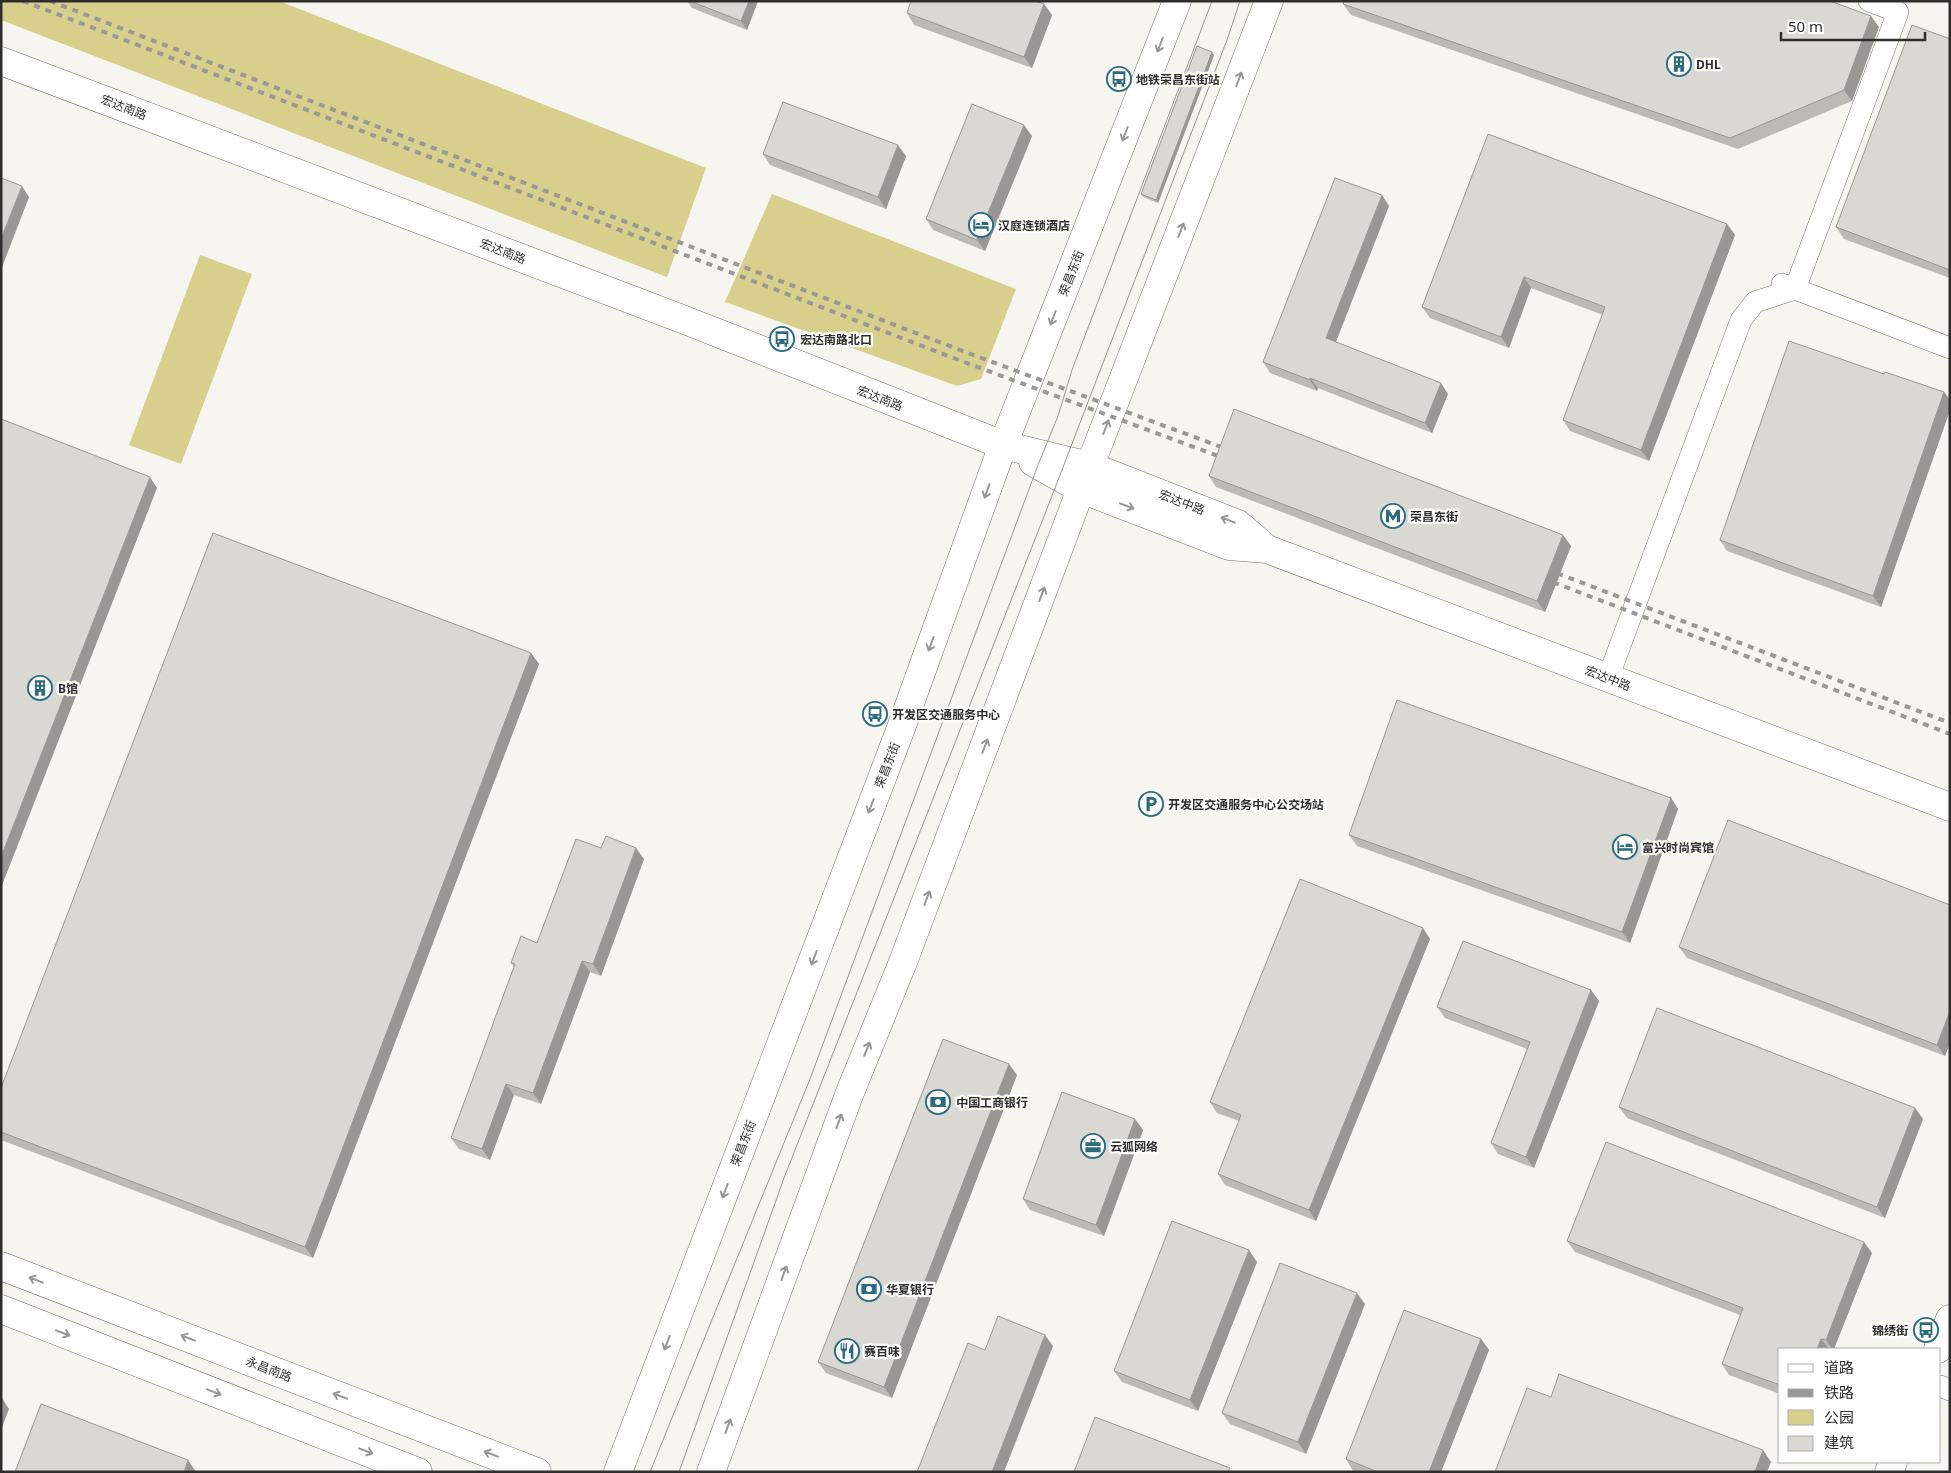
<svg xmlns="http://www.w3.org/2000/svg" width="1951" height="1473" font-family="'Noto Sans','Noto Sans SC',sans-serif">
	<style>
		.green { fill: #d8cf8c }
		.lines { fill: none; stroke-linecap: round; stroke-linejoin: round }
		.street-casing { stroke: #73726c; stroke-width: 22 }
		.secondary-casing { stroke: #73726c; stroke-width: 29 }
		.primary-casing { stroke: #73726c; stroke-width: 29 }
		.street { stroke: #fff; stroke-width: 21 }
		.secondary { stroke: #fff; stroke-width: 28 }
		.primary { stroke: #fff; stroke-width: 28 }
		.tram { stroke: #989894; stroke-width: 1 }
		.rail { stroke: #989894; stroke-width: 4; stroke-dasharray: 6 6; stroke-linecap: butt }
		.wall { fill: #bbbab5 }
		.shaded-wall { fill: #989793 }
		.building { fill: #d9d8d2; stroke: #989793 }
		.oneway { stroke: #969696 }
		.labels { text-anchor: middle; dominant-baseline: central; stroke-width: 4.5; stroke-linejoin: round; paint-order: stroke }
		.poi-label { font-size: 12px; font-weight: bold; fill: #2e2e2c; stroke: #fffffe; text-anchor: start }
		.street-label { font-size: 12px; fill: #2e2e2c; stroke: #fffffe }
	</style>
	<rect width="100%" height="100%" fill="#f6f5ef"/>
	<path class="green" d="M1 1H279L706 168 667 277 1 20Z
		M772 194 1016 289 981 379 957 386 725 302Z
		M200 255 252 274 181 464 129 445Z"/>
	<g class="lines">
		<defs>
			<path id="street" d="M1782 284 1950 348
				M1608 678 1741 320 1755 302 1795 289 1898 12 1869 1
				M1940 1386 1950 1390"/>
			<path id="secondary" d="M1 61 677 317 1003 445 1090 466 1238 524 1267 549
				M1033 462 1081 489 1229 546 1267 549 1950 807
				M1 1266 537 1472
				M1 1309 418 1472
				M1938 1349 1950 1319
				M1889 1472 1893 1462"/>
			<path id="primary" d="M618 1472 901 728 1003 445 1177 1
				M711 1472 849 1095 903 962 1081 489 1269 1"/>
		</defs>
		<use href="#street" class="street-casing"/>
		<use href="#secondary" class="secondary-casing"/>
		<use href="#primary" class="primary-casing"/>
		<use href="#street" class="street"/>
		<use href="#secondary" class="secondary"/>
		<use href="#primary" class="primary"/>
		<path class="tram" d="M650 1472 810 1079 1038 465 1058 416 1072 370 1212 1
			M679 1472 784 1178 1050 501 1227 40 1240 1"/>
		<path class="rail" d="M23 1 964 362 1229 460
			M50 1 968 353 1232 451
			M1546 569 1950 723
			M1542 578 1950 734"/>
	</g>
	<path class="wall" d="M687 1H758L747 30 692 8Z
		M1044 4 1052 15 1032 68 914 25 907 13Z
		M1343 4 1879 27 1852 101 1738 149 1351 15Z
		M1950 39V278L1844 239 1836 227Z
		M1214 55 1158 203 1143 197 1141 194Z
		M1488 134 1727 224 1735 235 1649 461 1570 431 1563 420 1603 315 1531 288 1509 348 1430 318 1422 307Z
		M1032 136 985 251 933 230 926 219Z
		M763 154 906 156 886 209 770 165Z
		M1389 206 1336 342 1448 394 1432 433 1318 388 1317 391 1270 373 1263 362Z
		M1884 374 1944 392 1950 400V410L1881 607 1727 551 1720 540Z
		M1209 476 1563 535 1571 546 1545 612 1216 487Z
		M531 653 539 664 313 1258 1 1140V1088Z
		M1671 798 1678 809 1630 943 1357 846 1349 835Z
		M601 848 644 859 601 976 590 972 541 1104 514 1095 490 1160 459 1149 451 1138 514 967 511 963 537 943Z
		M1950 905V1043L1945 1056 1687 958 1679 947Z
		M1430 939 1316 1221 1225 1185 1218 1174 1239 1121 1217 1113 1210 1102Z
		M1599 1001 1534 1168 1498 1154 1491 1143 1527 1049 1445 1018 1437 1007Z
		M1017 1075 892 1398 826 1373 818 1362Z
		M1619 1107 1915 1108 1923 1119 1885 1218 1627 1118Z
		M1135 1119 1143 1130 1104 1236 1030 1210 1023 1199Z
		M1567 1241 1872 1253 1834 1349H1780V1394L1729 1375 1722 1364 1740 1315 1575 1252Z
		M1257 1262 1198 1411 1122 1382 1114 1371Z
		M1365 1304 1306 1454 1230 1424 1222 1413Z
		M1481 1339 1489 1350 1441 1472H1357L1353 1471 1346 1459Z"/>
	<path class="shaded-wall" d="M749 1H758L747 30 741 21Z
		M1044 4 1052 15 1032 68 1024 57Z
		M1871 16 1879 27 1852 101 1844 90Z
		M1212 52 1214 55 1158 203 1156 200Z
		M1024 125 1032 136 985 251 977 240Z
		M898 145 906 156 886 209 878 197Z
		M22 186 29 197 1 270V239Z
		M1382 195 1389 206 1333 349 1326 338Z
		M1727 224 1735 235 1649 461 1641 450Z
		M1524 277 1531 288 1509 348 1501 337Z
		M1310 378 1318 388 1317 391 1310 380Z
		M1441 383 1448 394 1432 433 1425 423Z
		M1944 392 1950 400V410L1881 607 1873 596Z
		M150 477 157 488 1 888V857Z
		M1563 535 1571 546 1545 612 1537 601Z
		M531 653 539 664 313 1258 305 1247Z
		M1671 798 1678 809 1630 943 1622 932Z
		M636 848 644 859 601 976 593 964Z
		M1423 928 1430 939 1316 1221 1309 1210Z
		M582 961 590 972 541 1104 533 1093Z
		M1591 990 1599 1001 1534 1168 1526 1157Z
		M1950 1011V1043L1945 1056 1937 1045Z
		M1009 1064 1017 1075 892 1398 884 1387Z
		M506 1084 514 1095 490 1160 482 1149Z
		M1915 1108 1923 1119 1885 1218 1877 1207Z
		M1135 1119 1143 1130 1104 1236 1096 1225Z
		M1864 1242 1872 1253 1834 1349H1832L1826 1340Z
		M1249 1250 1257 1262 1198 1411 1190 1400Z
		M1357 1293 1365 1304 1306 1454 1298 1442Z
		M1045 1335 1053 1346 1004 1472H992Z
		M1481 1339 1489 1350 1441 1472H1429Z
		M1821 1339 1829 1349H1817Z
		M2 1398 9 1409 1 1430V1399Z
		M1763 1450 1771 1462 1767 1472H1755Z
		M188 1460 196 1472H184Z"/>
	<path class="building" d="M690 1H749L741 21Z
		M911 1H1036L1044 4 1024 57 907 13Z
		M1344 1H1830L1871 16 1844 90 1730 138 1343 4Z
		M1912 25 1950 39V270L1836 227Z
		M1197 46 1212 52 1156 200 1141 194Z
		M783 102 898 145 878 197 763 154Z
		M972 104 1024 125 977 240 926 219Z
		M1488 134 1727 224 1641 450 1563 420 1605 307 1524 277 1501 337 1422 307Z
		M1 178 22 186 1 239Z
		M1335 178 1382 195 1326 338 1441 383 1425 423 1310 378V380L1263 362Z
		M1789 341 1884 374 1885 372 1944 392 1873 596 1720 540Z
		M1234 409 1563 535 1537 601 1209 476Z
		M1 419 150 477 1 857Z
		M213 533 531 653 305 1247 1 1132V1088Z
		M1397 700 1671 798 1622 932 1349 835Z
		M1728 820 1950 905V1011L1937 1045 1679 947Z
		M606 836 636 848 593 964 582 961 533 1093 506 1084 482 1149 451 1138 515 964 511 963 521 936 537 943 576 839 601 848Z
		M1300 879 1423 928 1309 1210 1218 1174 1241 1115 1210 1102Z
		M1463 941 1591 990 1526 1157 1491 1143 1530 1042 1437 1007Z
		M1657 1008 1915 1108 1877 1207 1619 1107Z
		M943 1039 1009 1064 884 1387 818 1362Z
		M1062 1092 1135 1119 1096 1225 1023 1199Z
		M1606 1142 1864 1242 1826 1340 1821 1339 1817 1349H1780V1385L1722 1364 1743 1308 1567 1241Z
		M1172 1221 1249 1250 1190 1400 1114 1371Z
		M1280 1263 1357 1293 1298 1442 1222 1413Z
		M1404 1310 1481 1339 1429 1472H1378L1346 1459Z
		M998 1316 1045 1335 992 1472H917L968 1343 985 1350Z
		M1559 1374 1763 1450 1755 1472H1495L1527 1388 1551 1397Z
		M41 1404 188 1460 184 1472H15Z
		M1095 1417 1230 1468 1228 1472H1074Z"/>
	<defs><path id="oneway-shaft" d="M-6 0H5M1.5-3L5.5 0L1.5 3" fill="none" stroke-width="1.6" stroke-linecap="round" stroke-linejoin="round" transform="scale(1.25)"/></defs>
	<g class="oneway">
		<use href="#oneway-shaft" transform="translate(1160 45) rotate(111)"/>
		<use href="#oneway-shaft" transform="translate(1239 79) rotate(-69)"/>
		<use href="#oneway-shaft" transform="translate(1125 134) rotate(111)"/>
		<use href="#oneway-shaft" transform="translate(1181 230) rotate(-69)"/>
		<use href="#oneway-shaft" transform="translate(1053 318) rotate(111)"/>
		<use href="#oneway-shaft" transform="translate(1106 427) rotate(-69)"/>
		<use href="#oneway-shaft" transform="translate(987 491) rotate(110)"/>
		<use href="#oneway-shaft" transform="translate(1127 506) rotate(21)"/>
		<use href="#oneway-shaft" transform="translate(1228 520) rotate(-159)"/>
		<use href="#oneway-shaft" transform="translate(1042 594) rotate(-69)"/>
		<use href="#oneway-shaft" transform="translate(931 644) rotate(110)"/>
		<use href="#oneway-shaft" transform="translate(985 746) rotate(-69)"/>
		<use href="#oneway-shaft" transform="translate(871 806) rotate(111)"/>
		<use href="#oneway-shaft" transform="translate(927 898) rotate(-69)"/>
		<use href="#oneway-shaft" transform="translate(814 958) rotate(111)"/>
		<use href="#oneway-shaft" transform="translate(867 1049) rotate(-68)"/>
		<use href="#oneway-shaft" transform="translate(839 1121) rotate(-70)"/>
		<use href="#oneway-shaft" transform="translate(725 1191) rotate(111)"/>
		<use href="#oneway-shaft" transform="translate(784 1273) rotate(-70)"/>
		<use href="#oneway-shaft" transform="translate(36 1280) rotate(-159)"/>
		<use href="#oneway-shaft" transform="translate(63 1333) rotate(21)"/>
		<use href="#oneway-shaft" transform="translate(188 1338) rotate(-159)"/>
		<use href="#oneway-shaft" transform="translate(667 1343) rotate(111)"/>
		<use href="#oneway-shaft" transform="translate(214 1392) rotate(21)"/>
		<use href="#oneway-shaft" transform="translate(340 1396) rotate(-159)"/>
		<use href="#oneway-shaft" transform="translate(728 1426) rotate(-70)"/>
		<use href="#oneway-shaft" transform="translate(366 1451) rotate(21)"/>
		<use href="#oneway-shaft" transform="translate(491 1454) rotate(-159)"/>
	</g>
	<defs>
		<symbol id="building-ring" viewBox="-11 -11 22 22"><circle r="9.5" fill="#fffffe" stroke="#2c6a80" stroke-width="1.5"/><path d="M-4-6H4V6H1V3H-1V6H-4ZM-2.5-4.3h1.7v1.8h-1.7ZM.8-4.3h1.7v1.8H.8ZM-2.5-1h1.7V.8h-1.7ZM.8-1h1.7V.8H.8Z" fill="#2c6a80"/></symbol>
		<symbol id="bus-ring" viewBox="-11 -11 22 22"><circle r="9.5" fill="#fffffe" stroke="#2c6a80" stroke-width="1.5"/><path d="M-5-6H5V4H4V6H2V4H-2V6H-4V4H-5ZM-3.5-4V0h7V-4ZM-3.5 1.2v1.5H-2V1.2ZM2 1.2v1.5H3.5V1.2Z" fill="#2c6a80"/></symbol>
		<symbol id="hotel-ring" viewBox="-11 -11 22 22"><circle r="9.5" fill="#fffffe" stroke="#2c6a80" stroke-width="1.5"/><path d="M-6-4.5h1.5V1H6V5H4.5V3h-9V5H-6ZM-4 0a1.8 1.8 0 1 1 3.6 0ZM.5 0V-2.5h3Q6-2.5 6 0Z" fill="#2c6a80"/></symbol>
		<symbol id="metro-ring" viewBox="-11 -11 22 22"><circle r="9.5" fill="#fffffe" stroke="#2c6a80" stroke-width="1.5"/><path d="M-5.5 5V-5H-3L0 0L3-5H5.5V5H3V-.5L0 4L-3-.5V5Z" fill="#2c6a80"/></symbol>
		<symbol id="parking-ring" viewBox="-11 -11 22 22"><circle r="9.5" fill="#fffffe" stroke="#2c6a80" stroke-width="1.5"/><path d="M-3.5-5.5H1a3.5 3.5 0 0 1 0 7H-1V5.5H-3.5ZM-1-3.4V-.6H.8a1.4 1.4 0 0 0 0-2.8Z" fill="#2c6a80"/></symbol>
		<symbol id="bank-ring" viewBox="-11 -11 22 22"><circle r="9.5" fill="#fffffe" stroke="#2c6a80" stroke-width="1.5"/><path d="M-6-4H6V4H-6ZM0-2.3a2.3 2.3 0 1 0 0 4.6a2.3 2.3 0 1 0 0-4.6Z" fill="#2c6a80"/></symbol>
		<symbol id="office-ring" viewBox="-11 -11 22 22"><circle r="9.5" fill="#fffffe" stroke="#2c6a80" stroke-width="1.5"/><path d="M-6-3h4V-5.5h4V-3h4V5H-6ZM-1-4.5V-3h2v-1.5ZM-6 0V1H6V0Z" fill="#2c6a80"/></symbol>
		<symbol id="restaurant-ring" viewBox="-11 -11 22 22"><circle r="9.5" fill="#fffffe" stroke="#2c6a80" stroke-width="1.5"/><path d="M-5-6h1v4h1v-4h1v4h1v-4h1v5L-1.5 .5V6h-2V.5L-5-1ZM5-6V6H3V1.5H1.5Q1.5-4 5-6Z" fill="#2c6a80"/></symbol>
	</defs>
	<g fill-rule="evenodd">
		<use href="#building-ring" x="1665" y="50" width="28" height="28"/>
		<use href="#bus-ring" x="1105" y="65" width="28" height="28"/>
		<use href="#hotel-ring" x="967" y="211" width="28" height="28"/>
		<use href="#bus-ring" x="768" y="325" width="28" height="28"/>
		<use href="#metro-ring" x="1379" y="502" width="28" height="28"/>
		<use href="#building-ring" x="26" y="674" width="28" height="28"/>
		<use href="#bus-ring" x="861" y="700" width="28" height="28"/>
		<use href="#parking-ring" x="1137" y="790" width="28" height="28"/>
		<use href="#hotel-ring" x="1611" y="833" width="28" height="28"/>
		<use href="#bank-ring" x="924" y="1088" width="28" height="28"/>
		<use href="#office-ring" x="1079" y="1132" width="28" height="28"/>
		<use href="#bank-ring" x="855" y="1275" width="28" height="28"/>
		<use href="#bus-ring" x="1912" y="1316" width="28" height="28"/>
		<use href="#restaurant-ring" x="833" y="1337" width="28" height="28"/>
	</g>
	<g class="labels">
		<g class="poi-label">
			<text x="1696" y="64">DHL</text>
			<text x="1136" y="79">地铁荣昌东街站</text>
			<text x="998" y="225">汉庭连锁酒店</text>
			<text x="800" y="339">宏达南路北口</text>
			<text x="1410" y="516">荣昌东街</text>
			<text x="58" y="688">B馆</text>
			<text x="892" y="714">开发区交通服务中心</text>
			<text x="1168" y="804">开发区交通服务中心公交场站</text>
			<text x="1642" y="847">富兴时尚宾馆</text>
			<text x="956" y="1102">中国工商银行</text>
			<text x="1110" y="1146">云狐网络</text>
			<text x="886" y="1289">华夏银行</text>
			<text x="1908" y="1330" text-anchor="end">锦绣街</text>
			<text x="864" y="1351">赛百味</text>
		</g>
		<g class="street-label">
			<text transform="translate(124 107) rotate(21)">宏达南路</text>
			<text transform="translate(503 251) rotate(21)">宏达南路</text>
			<text transform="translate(1071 273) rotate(-69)">荣昌东街</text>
			<text transform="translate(880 398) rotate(21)">宏达南路</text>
			<text transform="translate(1182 502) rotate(21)">宏达中路</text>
			<text transform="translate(1608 678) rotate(21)">宏达中路</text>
			<text transform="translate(887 765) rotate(-69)">荣昌东街</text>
			<text transform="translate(743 1143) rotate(-69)">荣昌东街</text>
			<text transform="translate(269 1369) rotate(21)">永昌南路</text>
		</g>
	</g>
	<rect width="1951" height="1473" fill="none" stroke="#2e2e2c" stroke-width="5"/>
	<rect x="1778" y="1348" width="162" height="115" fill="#fffffe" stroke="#ababaa"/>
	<rect x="1788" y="1364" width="25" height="8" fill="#ffffff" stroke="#ababaa"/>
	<text x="1824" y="1373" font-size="15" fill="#2e2e2c">道路</text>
	<rect x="1788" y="1389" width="25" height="8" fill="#989894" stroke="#ababaa"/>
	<text x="1824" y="1398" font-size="15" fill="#2e2e2c">铁路</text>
	<rect x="1788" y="1410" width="25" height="15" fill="#d8cf8c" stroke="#ababaa"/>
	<text x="1824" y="1423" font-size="15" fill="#2e2e2c">公园</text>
	<rect x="1788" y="1436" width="25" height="15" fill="#d9d8d2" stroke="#ababaa"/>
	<text x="1824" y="1448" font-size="15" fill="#2e2e2c">建筑</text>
	<path d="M1781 32v8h144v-8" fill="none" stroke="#2e2e2c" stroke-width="2.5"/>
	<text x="1788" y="32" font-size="15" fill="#2e2e2c" stroke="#fffffe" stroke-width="4" paint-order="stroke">50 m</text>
</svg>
